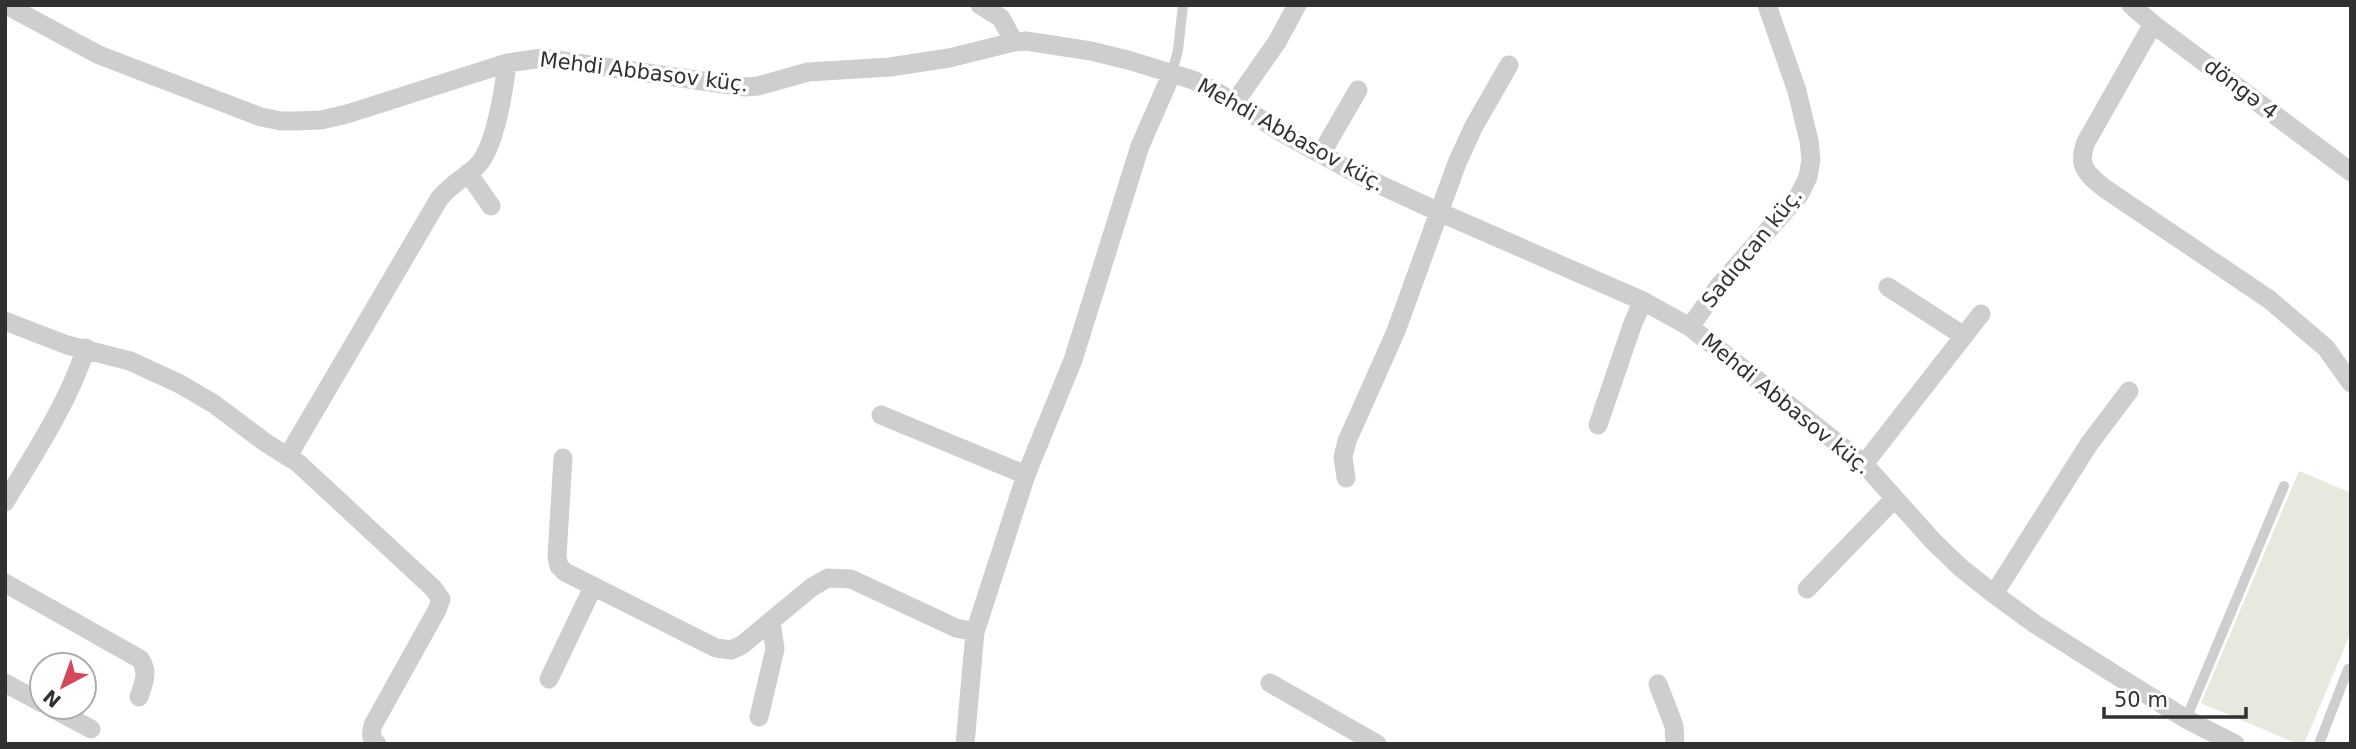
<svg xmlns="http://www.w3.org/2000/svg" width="2356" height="749" font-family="'DejaVu Sans',sans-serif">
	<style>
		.green { fill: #e5e9de }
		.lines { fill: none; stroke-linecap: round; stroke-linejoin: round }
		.lane { stroke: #cecece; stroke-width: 10 }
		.street { stroke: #cecece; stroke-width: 19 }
		.labels { text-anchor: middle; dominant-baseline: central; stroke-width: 7; stroke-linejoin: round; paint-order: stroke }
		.street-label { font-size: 21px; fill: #313131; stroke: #fff }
	</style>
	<rect width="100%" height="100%" fill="#fff"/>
	<path class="green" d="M2299 471 2351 493V632L2304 744H2298L2201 703Z"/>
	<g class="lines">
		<path class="lane" d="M1172 73 1178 50 1183 5
			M2186 719 2284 486
			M2319 744 2348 669"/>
		<path class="street" d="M6 5 99 55 261 117 281 121H297L321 120 347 114 507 63 542 58 745 87 758 86 808 72 890 67 949 58 1014 42 1026 41 1091 51 1128 60 1193 80 1217 92 1286 135 1361 176 1439 212 1643 301 1690 327 1864 464 1933 541 1961 568 1994 594 2035 624 2103 667 2186 719 2235 744
			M980 5 1001 18 1014 42
			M2131 5 2153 24 2351 172
			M2153 24 2086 142C2077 166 2086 173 2104 188L2270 300 2326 348 2351 383
			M1235 102 1277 42 1297 5
			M1321 154 1358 90
			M468 173 491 206
			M1888 287 1964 336
			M5 321 67 345 130 361 180 384 214 404 266 443 298 463 433 588 441 599 437 610 373 725C371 733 370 738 377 744
			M1690 327 1719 286 1799 195 1808 177 1811 159 1809 141 1797 91 1767 5
			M881 415 1026 475
			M1598 425 1633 323 1643 301
			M288 456 439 199C452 183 462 180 476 167 495 150 504 89 507 63
			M563 458 557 557 559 566 565 572 716 648 731 650 742 645 812 587 828 578 851 579 956 628 975 632
			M1864 464 1981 314
			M1346 478 1343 457 1347 441 1396 331 1457 163 1474 126 1509 65
			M5 502C35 453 68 403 86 348
			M5 583 140 659C149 672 144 682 139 697
			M1807 589 1894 499
			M1994 594 2089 444 2129 391
			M549 679 593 587
			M5 683 42 703
			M1270 683 1377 744
			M1658 684 1674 726 1675 744
			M50 707 91 729
			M759 717 775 649 771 622
			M965 744 975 632 1026 475 1073 360 1140 146 1172 73"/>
	</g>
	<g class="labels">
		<g class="street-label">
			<text transform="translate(644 72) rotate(7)">Mehdi Abbasov küç.</text>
			<text transform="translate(2241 89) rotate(37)">döngə 4</text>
			<text transform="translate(1291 135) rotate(29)">Mehdi Abbasov küç.</text>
			<text transform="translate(1752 248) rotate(-51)">Sadıqcan küç.</text>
			<text transform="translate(1786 404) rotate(39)">Mehdi Abbasov küç.</text>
		</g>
	</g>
	<rect width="2356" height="749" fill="none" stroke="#313131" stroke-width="14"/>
	<g transform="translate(63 686) rotate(221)"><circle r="33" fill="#ffffff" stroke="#adadad" stroke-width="2"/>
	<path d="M0-5L12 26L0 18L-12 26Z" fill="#d3495a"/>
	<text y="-10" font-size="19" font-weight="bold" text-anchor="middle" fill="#313131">N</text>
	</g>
	<path d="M2104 707v10h142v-10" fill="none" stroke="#313131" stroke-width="3.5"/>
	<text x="2114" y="707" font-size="21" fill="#313131" stroke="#ffffff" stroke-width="5" paint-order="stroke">50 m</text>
</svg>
